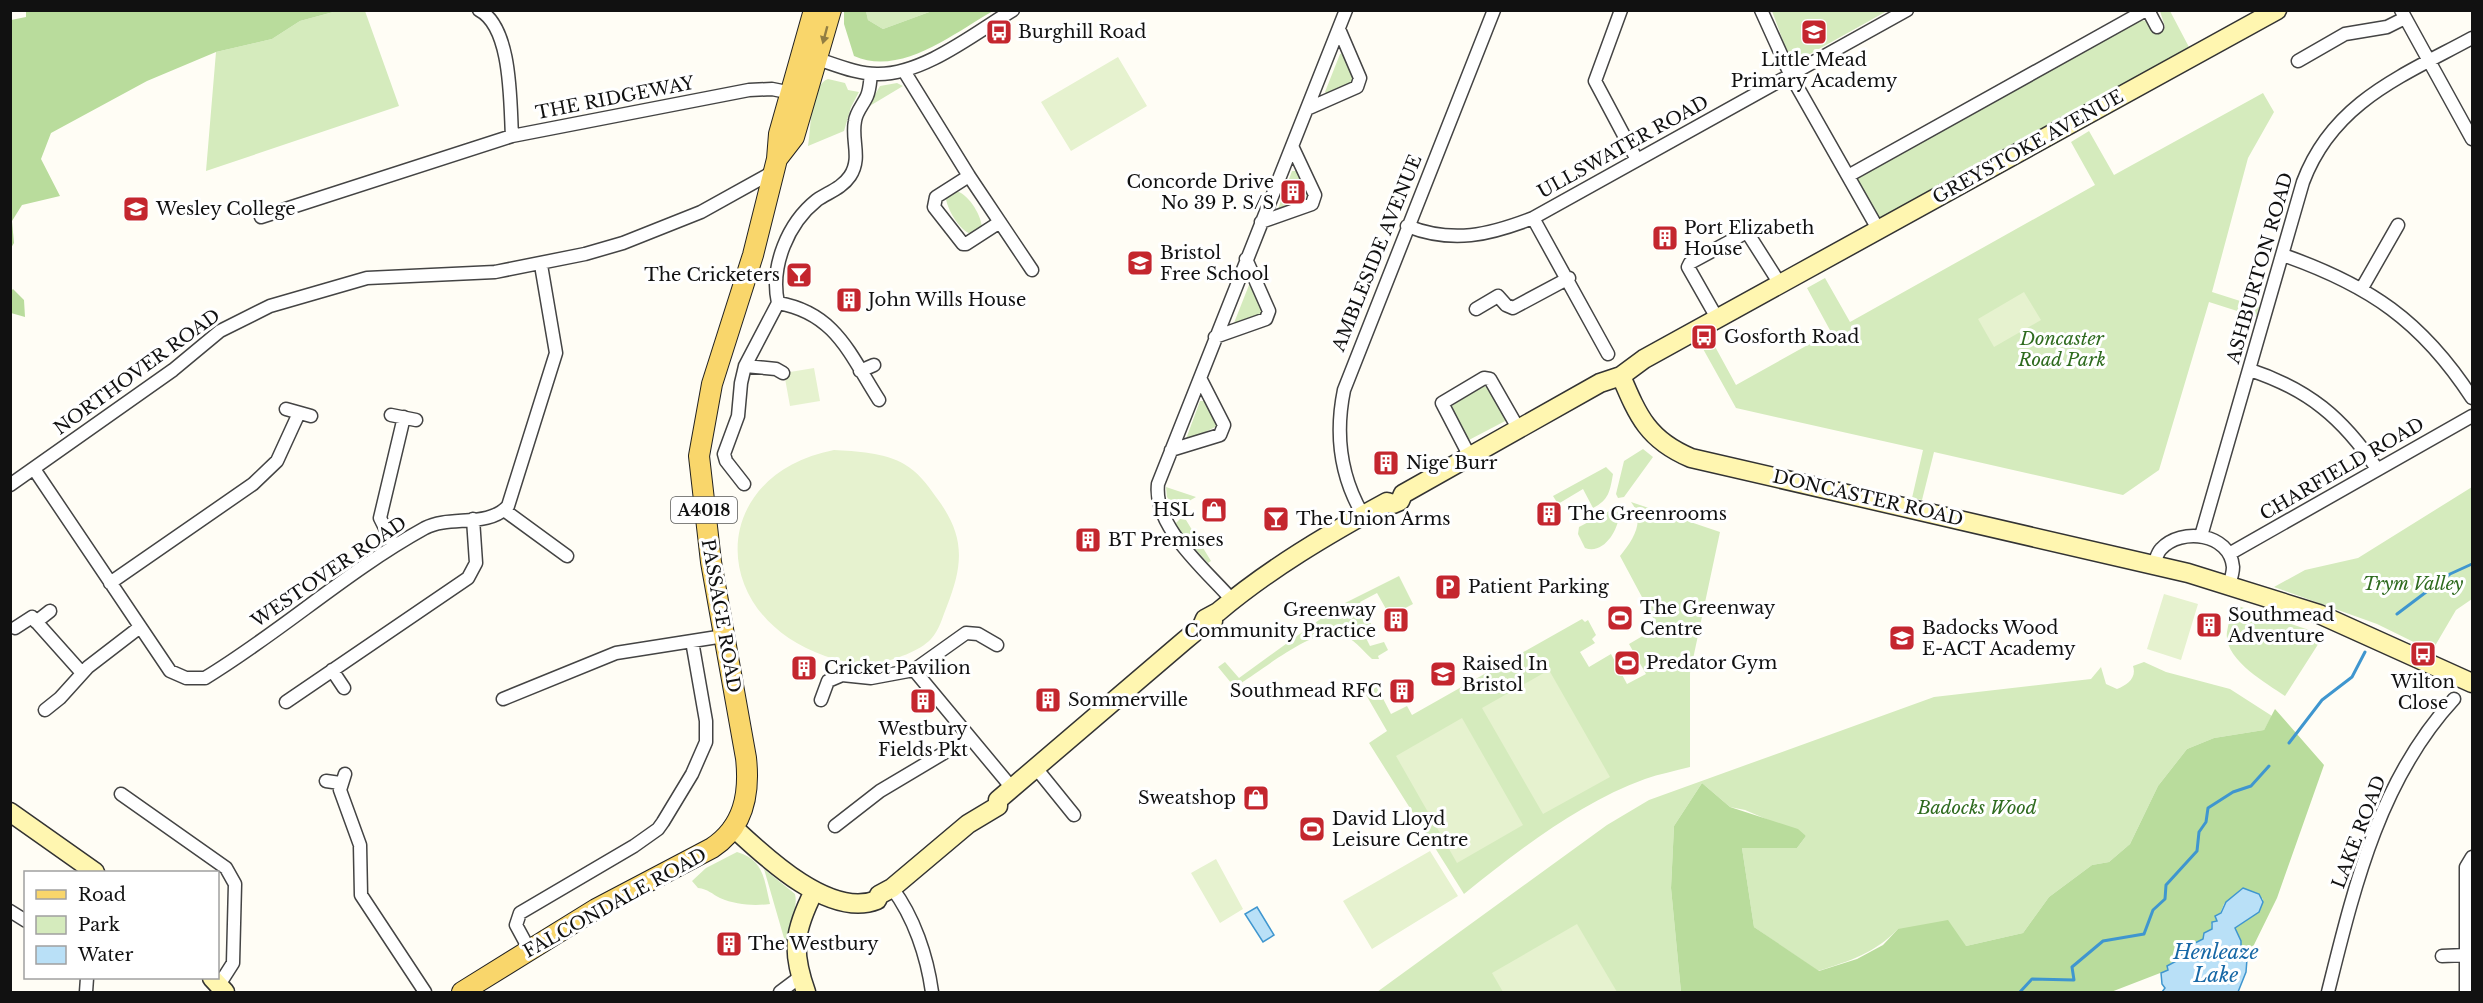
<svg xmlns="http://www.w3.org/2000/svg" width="2483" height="1003" font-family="'Libre Baskerville',serif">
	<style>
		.green { fill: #d5ebbd }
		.forest { fill: #b9dc9c }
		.pitch { fill: #e6f2cf }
		.water { fill: #b9e0f7; stroke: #3f96cf; stroke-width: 1.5 }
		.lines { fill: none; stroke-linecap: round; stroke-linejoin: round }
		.stream { stroke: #3f96cf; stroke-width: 3 }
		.street-casing { stroke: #444; stroke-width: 15 }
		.secondary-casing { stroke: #333; stroke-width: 21 }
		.primary-casing { stroke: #222; stroke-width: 22 }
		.street { stroke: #fff; stroke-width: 12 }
		.secondary { stroke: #fff6b0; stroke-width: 18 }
		.primary { stroke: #f9d66b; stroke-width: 20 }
		.oneway { fill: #917d42 }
		.labels { text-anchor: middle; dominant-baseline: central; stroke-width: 6; stroke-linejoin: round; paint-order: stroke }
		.shield { fill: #fff; stroke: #585858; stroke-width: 1.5 }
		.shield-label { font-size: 16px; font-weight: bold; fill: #111 }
		.poi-label { font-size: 18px; fill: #111; stroke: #fff; text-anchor: start }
		.street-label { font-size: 18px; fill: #111; stroke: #fff }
		.park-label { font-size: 18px; font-style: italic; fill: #2f6b1f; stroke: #fff }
		.water-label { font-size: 20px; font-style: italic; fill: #1768a6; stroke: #fff }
	</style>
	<rect width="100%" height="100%" fill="#fffdf5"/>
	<path class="green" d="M337 11H365L399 106 206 171 216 52 272 39 300 21Z
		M866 11H932L883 29 868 20Z
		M1772 11V10L1887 11 1801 59 1788 54Z
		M2160 11H2170L2190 49 1878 222 1854 180 2141 20 2146 21 2153 33 2165 27Z
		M1344 53 1355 81 1327 94 1325 92 1340 54Z
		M828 79 845 83 848 90 859 92 851 107 844 131 808 146C811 130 810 85 828 79Z
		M897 83 903 86 868 107 880 86Z
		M2263 93 2274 112 2248 158 2212 292 2259 307 2256 317 2209 302 2159 470 2123 495 1934 452 1922 500 1912 498 1923 450 1736 408 1702 347 1712 341 1736 385 1831 332 1807 288 1825 278 1850 322 2095 185 2071 142 2089 131 2114 175Z
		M1292 171H1296L1308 196 1280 211 1278 209Z
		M955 191C967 192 981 214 982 227L974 235C961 233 948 211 946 199Z
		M1249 285H1253L1264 312 1236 325 1234 323Z
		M1481 386 1488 387 1509 419 1467 441 1452 406Z
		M1200 401H1204L1217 426 1188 441 1186 439Z
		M1643 449 1653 457 1624 497 1618 498 1616 494 1624 461Z
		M1606 467 1613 474C1610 491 1609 500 1593 508L1583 489 1558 504 1553 496Z
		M1166 487 1196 497 1182 505H1173L1167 497Z
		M2472 487V599L2456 610 2432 651 2377 624 2274 587 2305 570 2358 558Z
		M1631 502 1720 532 1690 673V767C1675 771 1659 774 1645 779 1579 803 1519 850 1464 894L1369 743 1387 731 1365 693 1377 687 1391 714 1407 706 1412 715 1582 619 1585 622 1588 620 1596 635 1592 639 1595 643 1580 652 1589 667 1611 654 1627 684 1646 674 1629 644 1658 627 1620 556C1633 540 1646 521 1631 502Z
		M1615 508 1619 515C1618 531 1603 555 1585 548L1578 534 1579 527Z
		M1180 519 1186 520 1211 561 1208 563 1176 528V523Z
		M1399 576 1413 604 1390 616 1377 593 1360 602 1372 626 1364 634 1370 646 1384 642 1388 650 1378 656 1379 659H1372C1361 649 1354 638 1339 634 1315 627 1262 670 1241 683L1232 684 1218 667 1225 662 1239 678 1337 607Z
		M2235 605 2324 635 2285 696C2266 683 2223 659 2227 632 2228 623 2232 614 2235 605Z
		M2144 662 2166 672 2230 689 2272 716 2264 730 2214 738 2187 749 2158 786 2130 844 2109 862 2092 865 2049 897 2023 933 1966 946 1898 929C1875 953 1850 961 1818 971L1754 927 1742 848H1797L1806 836 1745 810 1730 807 1702 783 1674 826 1671 888 1681 992H1377L1607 825 1649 800 1934 697 2091 679 2101 667 2106 684 2117 689C2127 685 2137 678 2133 666Z
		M737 852C764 860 764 879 770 904 754 906 736 905 720 898 712 894 708 889 698 888L692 881 706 868Z
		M764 869 795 894C799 911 785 926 788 945H786Z"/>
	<path class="forest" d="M26 10H337V11L300 21 272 39 216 52 147 81 51 133 41 159 60 196 22 205 12 221 14 243 11 248V20L26 17Z
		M844 11H866L868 20 883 29 932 11H993C954 33 901 77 854 56L844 24Z
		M13 289 24 300 25 317 11 313V291Z
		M2275 709 2324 765 2277 898 2247 959 2241 953V941L2235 928C2248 919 2259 915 2263 899L2243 888 2224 904 2217 921 2211 924 2212 929 2203 935V940L2167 966 2168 970 2111 992H1681L1671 888 1674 826 1702 783 1730 807 1798 829 1806 836 1797 848H1742L1754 927 1819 971 1857 959 1883 945 1898 929 1948 920 1966 946 2023 933 2049 897 2092 865 2109 862 2130 844 2158 786 2187 749 2214 738 2264 730Z"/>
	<path class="pitch" d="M1118 57 1147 106 1071 151 1041 102Z
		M2024 292 2041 320 1994 347 1978 319Z
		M814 368 820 401 790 406 784 373Z
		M834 450C855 451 886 453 904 464 918 472 927 484 936 497 965 535 964 563 947 606 942 618 940 629 931 639 920 651 894 660 878 663 862 667 840 661 825 656 707 615 707 475 834 450Z
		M2164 594 2198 604 2181 660 2147 649Z
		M1549 670 1610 777 1543 814 1482 708Z
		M1462 718 1523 825 1457 863 1396 756Z
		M1430 851 1458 896 1372 949 1343 901Z
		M1216 859 1243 909 1220 923 1191 873Z
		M1577 924 1617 992H1503L1492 973Z"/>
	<path class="water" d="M2243 888 2259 894 2263 902 2259 912 2235 928 2241 941V953L2247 959 2246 972 2238 992H2162L2165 988 2162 984 2161 973 2168 970 2167 966 2180 959V956L2193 949V944L2203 939 2204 933 2212 929V922L2217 921 2215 916 2221 913 2226 902Z
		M1257 907 1274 935 1263 942 1245 914Z"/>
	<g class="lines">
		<path class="stream" d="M2397 614 2450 574 2472 564
			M2289 743 2322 700 2352 677 2365 652
			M2020 992 2032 979 2074 980 2072 967 2103 941 2144 934 2153 910 2165 899 2166 885 2197 851 2199 832 2206 822 2208 808 2233 792 2251 786 2269 766"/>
		<defs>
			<path id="street" d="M479 10C512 27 510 102 512 136
				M1621 10 1595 81 1637 160
				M1761 10 1790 74 1878 229
				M2148 10 2157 27
				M2401 10 2472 139
				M811 57C832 63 855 74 877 74 923 75 975 33 1013 10
				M2298 61 2345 34 2387 27 2405 18
				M904 71 969 176 1032 270
				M1307 109 1357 87 1360 78 1339 29
				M969 176 936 197 934 207 963 244H966L1000 222
				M1848 176 2146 10
				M261 217 512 136 749 90 772 89 797 94
				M1533 218 1608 354
				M1261 222 1312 204 1315 195 1292 146
				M1407 226C1453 244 1489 235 1533 218L1907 10
				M2283 255C2369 285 2422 321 2472 398
				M2362 288 2398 225
				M778 303C770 266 788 223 817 200 829 192 842 188 850 176 862 158 851 140 855 121 856 112 863 105 867 96 870 89 870 81 871 74
				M1476 309 1498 296 1506 305 1513 308 1569 278
				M1717 318 1688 267 1690 263 1747 232 1780 284
				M1215 337 1266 319 1269 311 1246 259
				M745 366 776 369 783 373
				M2250 370C2308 389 2343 418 2377 469
				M860 371 874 365
				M286 409 311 416
				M391 415 416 420
				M1171 450 1220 435 1224 425 1200 378
				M1469 455 1442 403 1484 378 1490 379 1518 428
				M34 469 170 671 186 678H205C281 632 347 571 425 528 450 515 488 528 508 506L556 353 541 265
				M744 484 726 461 724 454 738 416 741 383 745 366 778 303C836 313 850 355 879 400
				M10 485 173 370 220 331 270 306 367 278 495 272 585 254 623 243 701 212 773 172
				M504 510 567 556
				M1363 515C1340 476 1335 434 1344 390L1494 10
				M2201 536 2303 182C2333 102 2402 76 2472 38
				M394 546 380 518 404 417
				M2229 554 2472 416
				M2153 566C2156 560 2157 553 2161 549 2181 527 2230 533 2233 567 2233 573 2231 579 2229 585
				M110 583 253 484 277 461 299 413
				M1232 600C1206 570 1153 527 1158 484L1346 10
				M36 622 50 611
				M15 628 32 617 82 673
				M332 670 344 688
				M914 670 1012 788
				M503 699 616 653 724 636
				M821 700 828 681 842 675 871 678 914 670 966 633 978 634 997 645
				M286 702 468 578 476 563 473 519
				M45 710 60 698 88 667 140 627
				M1036 768 1074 815
				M345 774 340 790 360 845 361 895 425 992
				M326 781 340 783
				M121 794 226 868 235 884 233 963 219 985
				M835 826 880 791 969 738
				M892 888C914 917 927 956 932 992
				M10 911 26 921
				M529 949 516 925 520 913 634 846 658 829 663 822 692 774 706 742V721L692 641
				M2442 956 2466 955
				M86 992 87 978
				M780 992 800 977
				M2328 992C2354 888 2379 780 2454 699
				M2466 992V867L2472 857"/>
			<path id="secondary" d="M1621 376C1638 416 1648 440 1691 458L2188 573 2319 614 2472 683
				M1202 626 1205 619 1218 612C1269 569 1328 534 1387 502L1393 504 1400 501 1403 494 1600 383 1621 376 1644 359 2277 10
				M10 812 95 872
				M733 827C765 857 830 919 877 900L879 895 892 888 968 824 998 806V800L1012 788 1184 641 1202 626 1213 621
				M212 978 225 992
				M806 992C791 950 794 931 814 891"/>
			<path id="primary" d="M777 159 794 137 831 10
				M462 992 596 909 712 848C744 827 750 794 746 758L711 562 699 456 712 384 753 255 777 159 779 134 814 10"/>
		</defs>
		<use href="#street" class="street-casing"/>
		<use href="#secondary" class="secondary-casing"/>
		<use href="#primary" class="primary-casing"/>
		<use href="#street" class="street"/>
		<use href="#secondary" class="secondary"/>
		<use href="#primary" class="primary"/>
	</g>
	<defs><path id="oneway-solid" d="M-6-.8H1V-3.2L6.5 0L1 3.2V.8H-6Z" transform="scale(1.5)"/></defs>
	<use class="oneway" href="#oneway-solid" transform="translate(825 35) rotate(105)"/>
	<defs>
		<symbol id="bus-square" viewBox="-11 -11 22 22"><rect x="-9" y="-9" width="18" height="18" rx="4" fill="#c4262e" stroke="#fff"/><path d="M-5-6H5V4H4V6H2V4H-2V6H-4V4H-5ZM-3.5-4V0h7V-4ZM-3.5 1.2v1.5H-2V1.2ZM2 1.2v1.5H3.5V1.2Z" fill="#fff"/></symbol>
		<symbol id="school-square" viewBox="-11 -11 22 22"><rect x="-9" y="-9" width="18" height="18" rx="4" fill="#c4262e" stroke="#fff"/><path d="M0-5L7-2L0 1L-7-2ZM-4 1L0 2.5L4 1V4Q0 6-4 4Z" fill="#fff"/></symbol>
		<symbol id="building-square" viewBox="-11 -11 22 22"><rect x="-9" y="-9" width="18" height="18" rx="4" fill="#c4262e" stroke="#fff"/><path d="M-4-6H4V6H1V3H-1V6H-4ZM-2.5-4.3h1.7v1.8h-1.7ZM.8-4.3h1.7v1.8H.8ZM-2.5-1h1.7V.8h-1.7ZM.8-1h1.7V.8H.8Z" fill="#fff"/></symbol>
		<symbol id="university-square" viewBox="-11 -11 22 22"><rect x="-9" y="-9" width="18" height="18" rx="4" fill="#c4262e" stroke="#fff"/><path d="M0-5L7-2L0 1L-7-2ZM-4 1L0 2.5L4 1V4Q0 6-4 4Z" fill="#fff"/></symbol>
		<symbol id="bar-square" viewBox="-11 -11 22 22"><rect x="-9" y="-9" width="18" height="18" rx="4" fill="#c4262e" stroke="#fff"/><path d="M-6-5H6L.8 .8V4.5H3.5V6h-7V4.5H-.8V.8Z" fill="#fff"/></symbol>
		<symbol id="shop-square" viewBox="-11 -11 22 22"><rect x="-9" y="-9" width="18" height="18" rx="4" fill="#c4262e" stroke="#fff"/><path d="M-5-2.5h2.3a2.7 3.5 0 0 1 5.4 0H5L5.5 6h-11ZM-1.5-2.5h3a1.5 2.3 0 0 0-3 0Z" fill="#fff"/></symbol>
		<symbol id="parking-square" viewBox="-11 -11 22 22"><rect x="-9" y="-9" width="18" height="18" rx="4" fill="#c4262e" stroke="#fff"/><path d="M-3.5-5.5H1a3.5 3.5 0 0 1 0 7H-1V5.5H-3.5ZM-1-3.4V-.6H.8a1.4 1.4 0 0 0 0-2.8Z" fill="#fff"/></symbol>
		<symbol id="stadium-square" viewBox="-11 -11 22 22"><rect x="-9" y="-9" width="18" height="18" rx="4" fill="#c4262e" stroke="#fff"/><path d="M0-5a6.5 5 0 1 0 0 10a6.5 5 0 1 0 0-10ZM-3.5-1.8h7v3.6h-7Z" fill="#fff"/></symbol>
	</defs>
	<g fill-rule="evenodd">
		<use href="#bus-square" x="984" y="17" width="30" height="30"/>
		<use href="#school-square" x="1799" y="17" width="30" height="30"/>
		<use href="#building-square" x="1278" y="177" width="30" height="30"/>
		<use href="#university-square" x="121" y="194" width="30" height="30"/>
		<use href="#building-square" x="1650" y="223" width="30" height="30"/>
		<use href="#school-square" x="1125" y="248" width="30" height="30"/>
		<use href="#bar-square" x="784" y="260" width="30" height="30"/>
		<use href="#building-square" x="834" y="285" width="30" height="30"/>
		<use href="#bus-square" x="1689" y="322" width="30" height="30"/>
		<use href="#building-square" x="1371" y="448" width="30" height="30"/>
		<use href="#shop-square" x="1199" y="495" width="30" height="30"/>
		<use href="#building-square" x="1534" y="499" width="30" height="30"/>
		<use href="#bar-square" x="1261" y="504" width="30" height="30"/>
		<use href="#building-square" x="1073" y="525" width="30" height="30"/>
		<use href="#parking-square" x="1433" y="572" width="30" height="30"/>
		<use href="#stadium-square" x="1605" y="603" width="30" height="30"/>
		<use href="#building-square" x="1381" y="605" width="30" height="30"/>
		<use href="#building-square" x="2194" y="610" width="30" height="30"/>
		<use href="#school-square" x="1887" y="623" width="30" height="30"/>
		<use href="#bus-square" x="2408" y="639" width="30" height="30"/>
		<use href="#stadium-square" x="1612" y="648" width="30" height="30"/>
		<use href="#building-square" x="789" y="653" width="30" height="30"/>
		<use href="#school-square" x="1428" y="659" width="30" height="30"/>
		<use href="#building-square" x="1387" y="676" width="30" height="30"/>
		<use href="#building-square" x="1033" y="685" width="30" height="30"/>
		<use href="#building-square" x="908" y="686" width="30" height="30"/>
		<use href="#shop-square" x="1241" y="783" width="30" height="30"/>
		<use href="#stadium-square" x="1297" y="814" width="30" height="30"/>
		<use href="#building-square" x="714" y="929" width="30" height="30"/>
	</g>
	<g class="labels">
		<rect class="shield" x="671" y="497" width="66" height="26" rx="4.5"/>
		<g class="shield-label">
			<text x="704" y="510">A4018</text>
		</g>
		<g class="poi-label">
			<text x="1018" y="32">Burghill Road</text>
			<text x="1814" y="60" text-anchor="middle">Little Mead<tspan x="1814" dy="21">Primary Academy</tspan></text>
			<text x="1274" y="182" text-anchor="end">Concorde Drive<tspan x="1274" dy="21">No 39 P. S/S</tspan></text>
			<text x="156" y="209">Wesley College</text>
			<text x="1684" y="228">Port Elizabeth<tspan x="1684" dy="21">House</tspan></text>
			<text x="1160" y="253">Bristol<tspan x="1160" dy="21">Free School</tspan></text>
			<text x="780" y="275" text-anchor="end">The Cricketers</text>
			<text x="868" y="300">John Wills House</text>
			<text x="1724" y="337">Gosforth Road</text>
			<text x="1406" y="463">Nige Burr</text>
			<text x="1194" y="510" text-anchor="end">HSL</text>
			<text x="1568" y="514">The Greenrooms</text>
			<text x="1296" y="519">The Union Arms</text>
			<text x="1108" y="540">BT Premises</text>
			<text x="1468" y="587">Patient Parking</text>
			<text x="1640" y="608">The Greenway<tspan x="1640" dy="21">Centre</tspan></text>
			<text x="1376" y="610" text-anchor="end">Greenway<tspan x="1376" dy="21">Community Practice</tspan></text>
			<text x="2228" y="615">Southmead<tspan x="2228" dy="21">Adventure</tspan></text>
			<text x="1922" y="628">Badocks Wood<tspan x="1922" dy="21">E-ACT Academy</tspan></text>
			<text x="1646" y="663">Predator Gym</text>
			<text x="1462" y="664">Raised In<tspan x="1462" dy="21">Bristol</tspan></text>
			<text x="824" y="668">Cricket Pavilion</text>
			<text x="2423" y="682" text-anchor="middle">Wilton<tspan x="2423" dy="21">Close</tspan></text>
			<text x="1382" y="691" text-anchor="end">Southmead RFC</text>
			<text x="1068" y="700">Sommerville</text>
			<text x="923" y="729" text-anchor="middle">Westbury<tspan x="923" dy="21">Fields Pkt</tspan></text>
			<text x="1236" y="798" text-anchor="end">Sweatshop</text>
			<text x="1332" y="819">David Lloyd<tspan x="1332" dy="21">Leisure Centre</tspan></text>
			<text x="748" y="944">The Westbury</text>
		</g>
		<g class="street-label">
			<text transform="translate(615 98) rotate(-11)">THE RIDGEWAY</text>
			<text transform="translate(1623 147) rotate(-29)">ULLSWATER ROAD</text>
			<text transform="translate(2028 147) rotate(-29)">GREYSTOKE AVENUE</text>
			<text transform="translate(1377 253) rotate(-68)">AMBLESIDE AVENUE</text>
			<text transform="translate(2260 268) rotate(-74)">ASHBURTON ROAD</text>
			<text transform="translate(137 372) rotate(-36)">NORTHOVER ROAD</text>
			<text transform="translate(2342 469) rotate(-30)">CHARFIELD ROAD</text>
			<text transform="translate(1868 498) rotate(13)">DONCASTER ROAD</text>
			<text transform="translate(329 572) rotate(-34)">WESTOVER ROAD</text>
			<text transform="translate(721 616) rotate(80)">PASSAGE ROAD</text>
			<text transform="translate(2359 832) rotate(-69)">LAKE ROAD</text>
			<text transform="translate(615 903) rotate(-29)">FALCONDALE ROAD</text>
		</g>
		<g class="park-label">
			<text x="2062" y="339">Doncaster<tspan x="2062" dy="21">Road Park</tspan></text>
			<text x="2413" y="584">Trym Valley</text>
			<text x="1977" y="808">Badocks Wood</text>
		</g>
		<g class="water-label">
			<text x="2216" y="952">Henleaze<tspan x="2216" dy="23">Lake</tspan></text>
		</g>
	</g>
	<rect width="2483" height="1003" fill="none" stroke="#111111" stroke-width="24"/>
	<rect x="24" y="871" width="195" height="108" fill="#ffffff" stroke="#a0a0a0" stroke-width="1.5"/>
	<rect x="36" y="890" width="30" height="9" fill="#f9d66b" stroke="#a0a0a0" stroke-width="1.5"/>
	<text x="78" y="901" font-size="18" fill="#111111">Road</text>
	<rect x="36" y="916" width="30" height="18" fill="#d5ebbd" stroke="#a0a0a0" stroke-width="1.5"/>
	<text x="78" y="931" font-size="18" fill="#111111">Park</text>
	<rect x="36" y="946" width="30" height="18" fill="#b9e0f7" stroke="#a0a0a0" stroke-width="1.5"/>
	<text x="78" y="961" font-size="18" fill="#111111">Water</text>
</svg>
